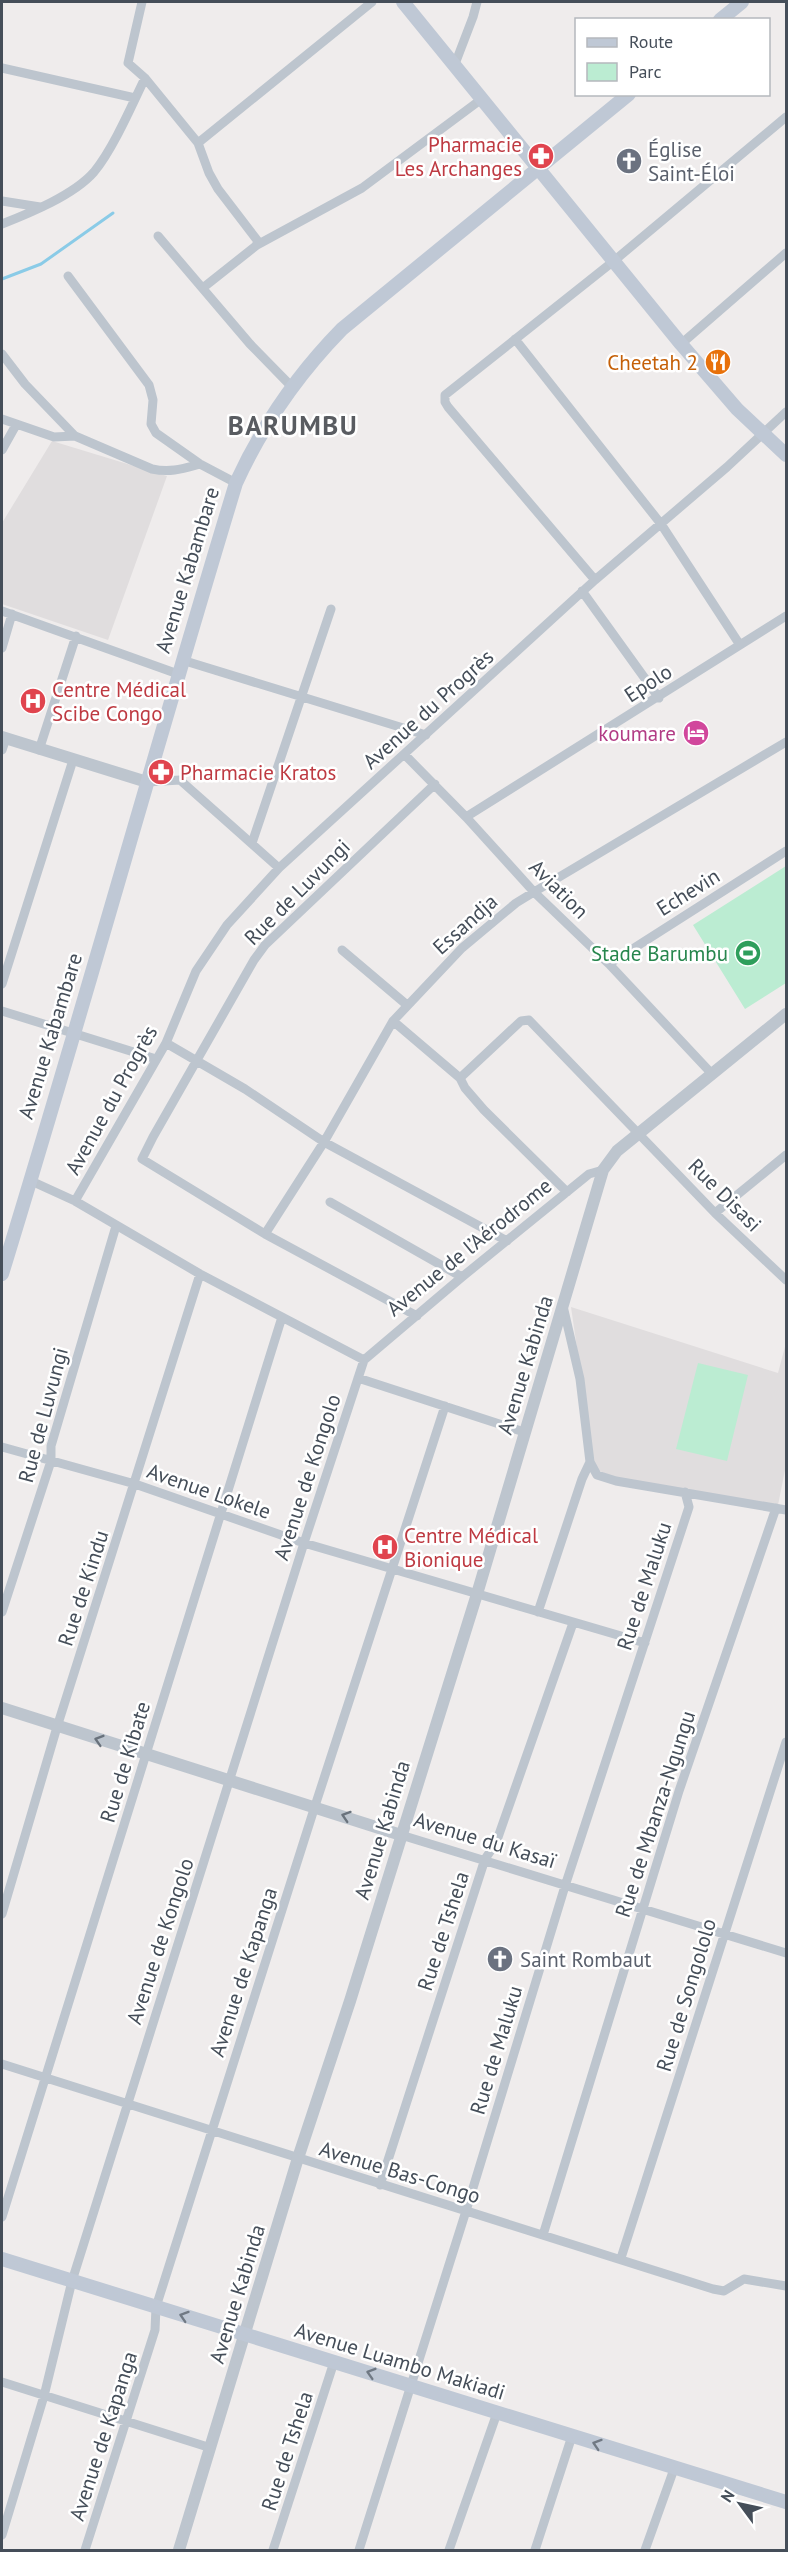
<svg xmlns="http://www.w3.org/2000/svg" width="788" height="2552" font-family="'PT Sans',sans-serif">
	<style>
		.education { fill: #e0ddde }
		.green { fill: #bbecd2 }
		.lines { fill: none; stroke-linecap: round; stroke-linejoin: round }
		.stream { stroke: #8acbe7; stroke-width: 3 }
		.minor { stroke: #bdc5ce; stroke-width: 9 }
		.tertiary { stroke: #bdc5ce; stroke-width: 12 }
		.secondary { stroke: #bfc8d5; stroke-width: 14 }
		.oneway { stroke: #69727c }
		.oneway2 { stroke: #707984 }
		.labels { text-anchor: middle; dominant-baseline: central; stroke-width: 5; stroke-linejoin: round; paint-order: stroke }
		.health-label { font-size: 21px; fill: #be3a42; stroke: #fff; text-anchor: start }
		.worship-label { font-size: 21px; fill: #5b616d; stroke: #fff; text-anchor: start }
		.food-label { font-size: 21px; fill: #c56008; stroke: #fff; text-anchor: end }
		.street-label { font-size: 21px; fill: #454e59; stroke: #fff }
		.hotel-label { font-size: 21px; fill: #b23c85; stroke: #fff; text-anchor: end }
		.leisure-label { font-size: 21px; fill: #27864d; stroke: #fff; text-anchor: end }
		.district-label { font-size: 27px; font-weight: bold; letter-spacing: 1.5px; fill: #595c61; stroke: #fff }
	</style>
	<rect width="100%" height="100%" fill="#efecec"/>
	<path class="education" d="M52 441 167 476 108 640 2 604V523Z
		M571 1307 778 1373 786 1343V1465L778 1505 614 1477 597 1470 594 1464Z"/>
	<path class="green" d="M786 866V983L745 1009 693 925Z
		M698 1363 748 1375 727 1461 676 1449Z"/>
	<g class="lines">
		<path class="stream" d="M2 279 41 264 113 213"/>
		<path class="minor" d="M142 2 128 63 145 78 198 143 209 173 218 189 257 240V245
			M455 64 473 17 477 2
			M2 68 135 98
			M198 143 372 2
			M2 201 40 207
			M2 224C30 213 74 195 94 172 113 149 132 105 145 78
			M158 236 250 344 292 387
			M68 276 149 385 153 400 151 424 156 433 200 464 236 483
			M204 287 257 245 362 188 483 98
			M515 339 661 524 740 645
			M681 344 786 253
			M2 354 25 384 75 436 152 469C170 473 182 469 200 464
			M2 419 54 437 75 436
			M2 450 16 425
			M595 580 448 407 445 402V395L615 260 786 117
			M582 591 659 698
			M2 611 178 674
			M2 648 12 614
			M182 660 426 735
			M2 750 6 738
			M39 750 76 636
			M405 755 466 817 534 892 609 964 712 1074
			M147 782 180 780 279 868
			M466 817 786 616
			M252 843 331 609
			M342 950 407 1005
			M609 964 786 851
			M2 984 73 760
			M2 1011 156 1059
			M393 1021 460 1078 465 1088 484 1110 567 1192
			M166 1043 245 1089 324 1142 507 1241
			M460 1078 521 1021 529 1020 715 1213 786 1280
			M29 1180 75 1201 200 1274 364 1360
			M75 1201 166 1043 196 971 227 925 279 868 595 580 727 467 786 412
			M330 1202 462 1277
			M715 1213 786 1155
			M265 1234 324 1142 393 1021 462 948 516 903 534 892 786 742
			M563 1306 580 1379 590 1462 597 1475 616 1481 786 1510
			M417 1316 265 1234 142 1159 153 1137 254 960 265 945 435 784
			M358 1378 524 1432
			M2 1447 135 1484 304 1543 645 1643
			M2 1612 51 1461V1446L116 1226
			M538 1612 582 1479 590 1462
			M401 1835 786 1953
			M2 1914 57 1727 200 1274
			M2 2064 713 2289 724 2291 744 2279 786 2286
			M380 2185 485 1859 496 1843 573 1623
			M2 2217 282 1317
			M543 2235 679 1791 776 1508
			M621 2258 786 1742
			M2 2382 211 2448
			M2 2535 44 2396 72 2281 304 1543 364 1360 462 1277 589 1174 603 1170
			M85 2550 155 2330 156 2307 315 1806 445 1406
			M273 2550 334 2362
			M359 2550 466 2211 565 1886 689 1507 685 1492
			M449 2550 497 2413
			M535 2550 572 2436
			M645 2550 674 2469"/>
		<path class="tertiary" d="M2 737 147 782
			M2 1708 401 1835
			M179 2550 298 2158 350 2001 477 1594 603 1170 617 1151 786 1014"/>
		<path class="secondary" d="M403 2 681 344 737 409 786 455
			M720 20 742 2
			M2 1274C83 1011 156 746 236 483 262 426 298 374 342 329L629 94
			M2 2259 786 2502"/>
	</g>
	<defs><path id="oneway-chevron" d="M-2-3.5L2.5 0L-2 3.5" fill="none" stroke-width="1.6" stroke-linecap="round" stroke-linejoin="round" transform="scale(1.5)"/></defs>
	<g class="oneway">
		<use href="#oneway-chevron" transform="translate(99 1740) rotate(-163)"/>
		<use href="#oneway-chevron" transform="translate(346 1816) rotate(-162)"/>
	</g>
	<g class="oneway2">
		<use href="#oneway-chevron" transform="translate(184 2316) rotate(-162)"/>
		<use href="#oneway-chevron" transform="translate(371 2373) rotate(-163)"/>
		<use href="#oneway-chevron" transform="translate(597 2444) rotate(-162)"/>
	</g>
	<defs>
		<symbol id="pharmacy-disc" viewBox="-11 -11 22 22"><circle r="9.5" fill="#e0444e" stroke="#fff"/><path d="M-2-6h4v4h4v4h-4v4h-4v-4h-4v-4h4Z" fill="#fff"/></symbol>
		<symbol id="church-disc" viewBox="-11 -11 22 22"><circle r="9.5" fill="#6b7280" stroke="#fff"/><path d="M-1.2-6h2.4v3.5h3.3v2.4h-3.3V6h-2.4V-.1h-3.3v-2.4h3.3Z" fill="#fff"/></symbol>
		<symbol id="restaurant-disc" viewBox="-11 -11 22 22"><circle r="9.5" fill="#e8710a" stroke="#fff"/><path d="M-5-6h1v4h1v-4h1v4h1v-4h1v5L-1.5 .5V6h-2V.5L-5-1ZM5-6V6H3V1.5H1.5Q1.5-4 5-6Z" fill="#fff"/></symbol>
		<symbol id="hospital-disc" viewBox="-11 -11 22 22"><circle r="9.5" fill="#e0444e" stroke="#fff"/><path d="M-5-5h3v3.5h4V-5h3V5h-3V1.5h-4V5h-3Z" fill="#fff"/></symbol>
		<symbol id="hotel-disc" viewBox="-11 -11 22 22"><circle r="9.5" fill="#d1479c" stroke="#fff"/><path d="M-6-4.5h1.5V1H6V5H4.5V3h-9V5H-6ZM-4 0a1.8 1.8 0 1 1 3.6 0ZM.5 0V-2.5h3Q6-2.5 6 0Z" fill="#fff"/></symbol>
		<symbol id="stadium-disc" viewBox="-11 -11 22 22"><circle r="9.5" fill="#2e9e5b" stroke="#fff"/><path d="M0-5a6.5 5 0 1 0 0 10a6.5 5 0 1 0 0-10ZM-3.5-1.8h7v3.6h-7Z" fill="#fff"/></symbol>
	</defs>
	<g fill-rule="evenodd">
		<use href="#pharmacy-disc" x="526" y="141" width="30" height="30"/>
		<use href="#church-disc" x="614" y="146" width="30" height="30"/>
		<use href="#restaurant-disc" x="703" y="347" width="30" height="30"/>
		<use href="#hospital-disc" x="18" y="686" width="30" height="30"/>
		<use href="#hotel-disc" x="681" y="718" width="30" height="30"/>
		<use href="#pharmacy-disc" x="146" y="757" width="30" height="30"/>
		<use href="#stadium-disc" x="733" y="938" width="30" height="30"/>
		<use href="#hospital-disc" x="370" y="1532" width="30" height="30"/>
		<use href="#church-disc" x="485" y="1944" width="30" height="30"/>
	</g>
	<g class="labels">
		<g class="health-label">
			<text x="522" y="144" text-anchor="end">Pharmacie<tspan x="522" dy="24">Les Archanges</tspan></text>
			<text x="52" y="689">Centre Médical<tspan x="52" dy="24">Scibe Congo</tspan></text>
			<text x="180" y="772">Pharmacie Kratos</text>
			<text x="404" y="1535">Centre Médical<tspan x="404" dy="24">Bionique</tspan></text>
		</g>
		<g class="worship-label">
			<text x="648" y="149">Église<tspan x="648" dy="24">Saint-Éloi</tspan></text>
			<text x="520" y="1959">Saint Rombaut</text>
		</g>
		<g class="food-label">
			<text x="698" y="362">Cheetah 2</text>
		</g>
		<g class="street-label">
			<text transform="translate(187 570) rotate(-73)">Avenue Kabambare</text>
			<text transform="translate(648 683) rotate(-33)">Epolo</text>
			<text transform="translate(428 709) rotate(-42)">Avenue du Progrès</text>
			<text transform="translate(559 889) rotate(45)">Aviation</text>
			<text transform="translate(297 892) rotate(-45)">Rue de Luvungi</text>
			<text transform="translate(688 892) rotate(-32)">Echevin</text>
			<text transform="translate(465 924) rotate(-42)">Essandja</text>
			<text transform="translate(50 1036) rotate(-73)">Avenue Kabambare</text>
			<text transform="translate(111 1100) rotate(-61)">Avenue du Progrès</text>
			<text transform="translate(725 1195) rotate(45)">Rue Disasi</text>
			<text transform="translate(469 1247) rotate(-39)">Avenue de l’Aérodrome</text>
			<text transform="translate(525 1365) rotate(-73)">Avenue Kabinda</text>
			<text transform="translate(43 1415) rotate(-75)">Rue de Luvungi</text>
			<text transform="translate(307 1477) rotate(-72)">Avenue de Kongolo</text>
			<text transform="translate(209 1491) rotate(19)">Avenue Lokele</text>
			<text transform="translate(644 1586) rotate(-72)">Rue de Maluku</text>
			<text transform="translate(83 1588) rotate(-72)">Rue de Kindu</text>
			<text transform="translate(125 1762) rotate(-73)">Rue de Kibate</text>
			<text transform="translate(655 1814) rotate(-72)">Rue de Mbanza-Ngungu</text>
			<text transform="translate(382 1830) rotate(-73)">Avenue Kabinda</text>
			<text transform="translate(485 1840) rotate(17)">Avenue du Kasaï</text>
			<text transform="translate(443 1931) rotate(-72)">Rue de Tshela</text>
			<text transform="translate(160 1941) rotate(-72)">Avenue de Kongolo</text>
			<text transform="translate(243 1972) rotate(-72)">Avenue de Kapanga</text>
			<text transform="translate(686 1995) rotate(-73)">Rue de Songololo</text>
			<text transform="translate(496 2050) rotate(-73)">Rue de Maluku</text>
			<text transform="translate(400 2172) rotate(17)">Avenue Bas-Congo</text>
			<text transform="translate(237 2294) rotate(-73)">Avenue Kabinda</text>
			<text transform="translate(400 2361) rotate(17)">Avenue Luambo Makiadi</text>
			<text transform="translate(103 2436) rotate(-72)">Avenue de Kapanga</text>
			<text transform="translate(287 2451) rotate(-72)">Rue de Tshela</text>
		</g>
		<g class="hotel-label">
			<text x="676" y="733">koumare</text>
		</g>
		<g class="leisure-label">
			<text x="728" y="953">Stade Barumbu</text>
		</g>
		<g class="district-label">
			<text x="293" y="425">BARUMBU</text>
		</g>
	</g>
	<rect width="788" height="2552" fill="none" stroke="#454e59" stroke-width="6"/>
	<rect x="575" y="18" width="195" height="78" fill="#ffffff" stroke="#b5b8bd" stroke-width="1.5"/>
	<rect x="587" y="38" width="30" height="9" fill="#bfc8d5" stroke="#b5b8bd" stroke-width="1.5"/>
	<text x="629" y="48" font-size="18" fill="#454e59">Route</text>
	<rect x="587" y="63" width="30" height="18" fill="#bbecd2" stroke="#b5b8bd" stroke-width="1.5"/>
	<text x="629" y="78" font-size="18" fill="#454e59">Parc</text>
	<g transform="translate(740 2504) rotate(303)" stroke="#ffffff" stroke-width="4.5" paint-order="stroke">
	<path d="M0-4.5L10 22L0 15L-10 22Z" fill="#454e59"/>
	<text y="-9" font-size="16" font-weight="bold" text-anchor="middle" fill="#454e59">N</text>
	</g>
</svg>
